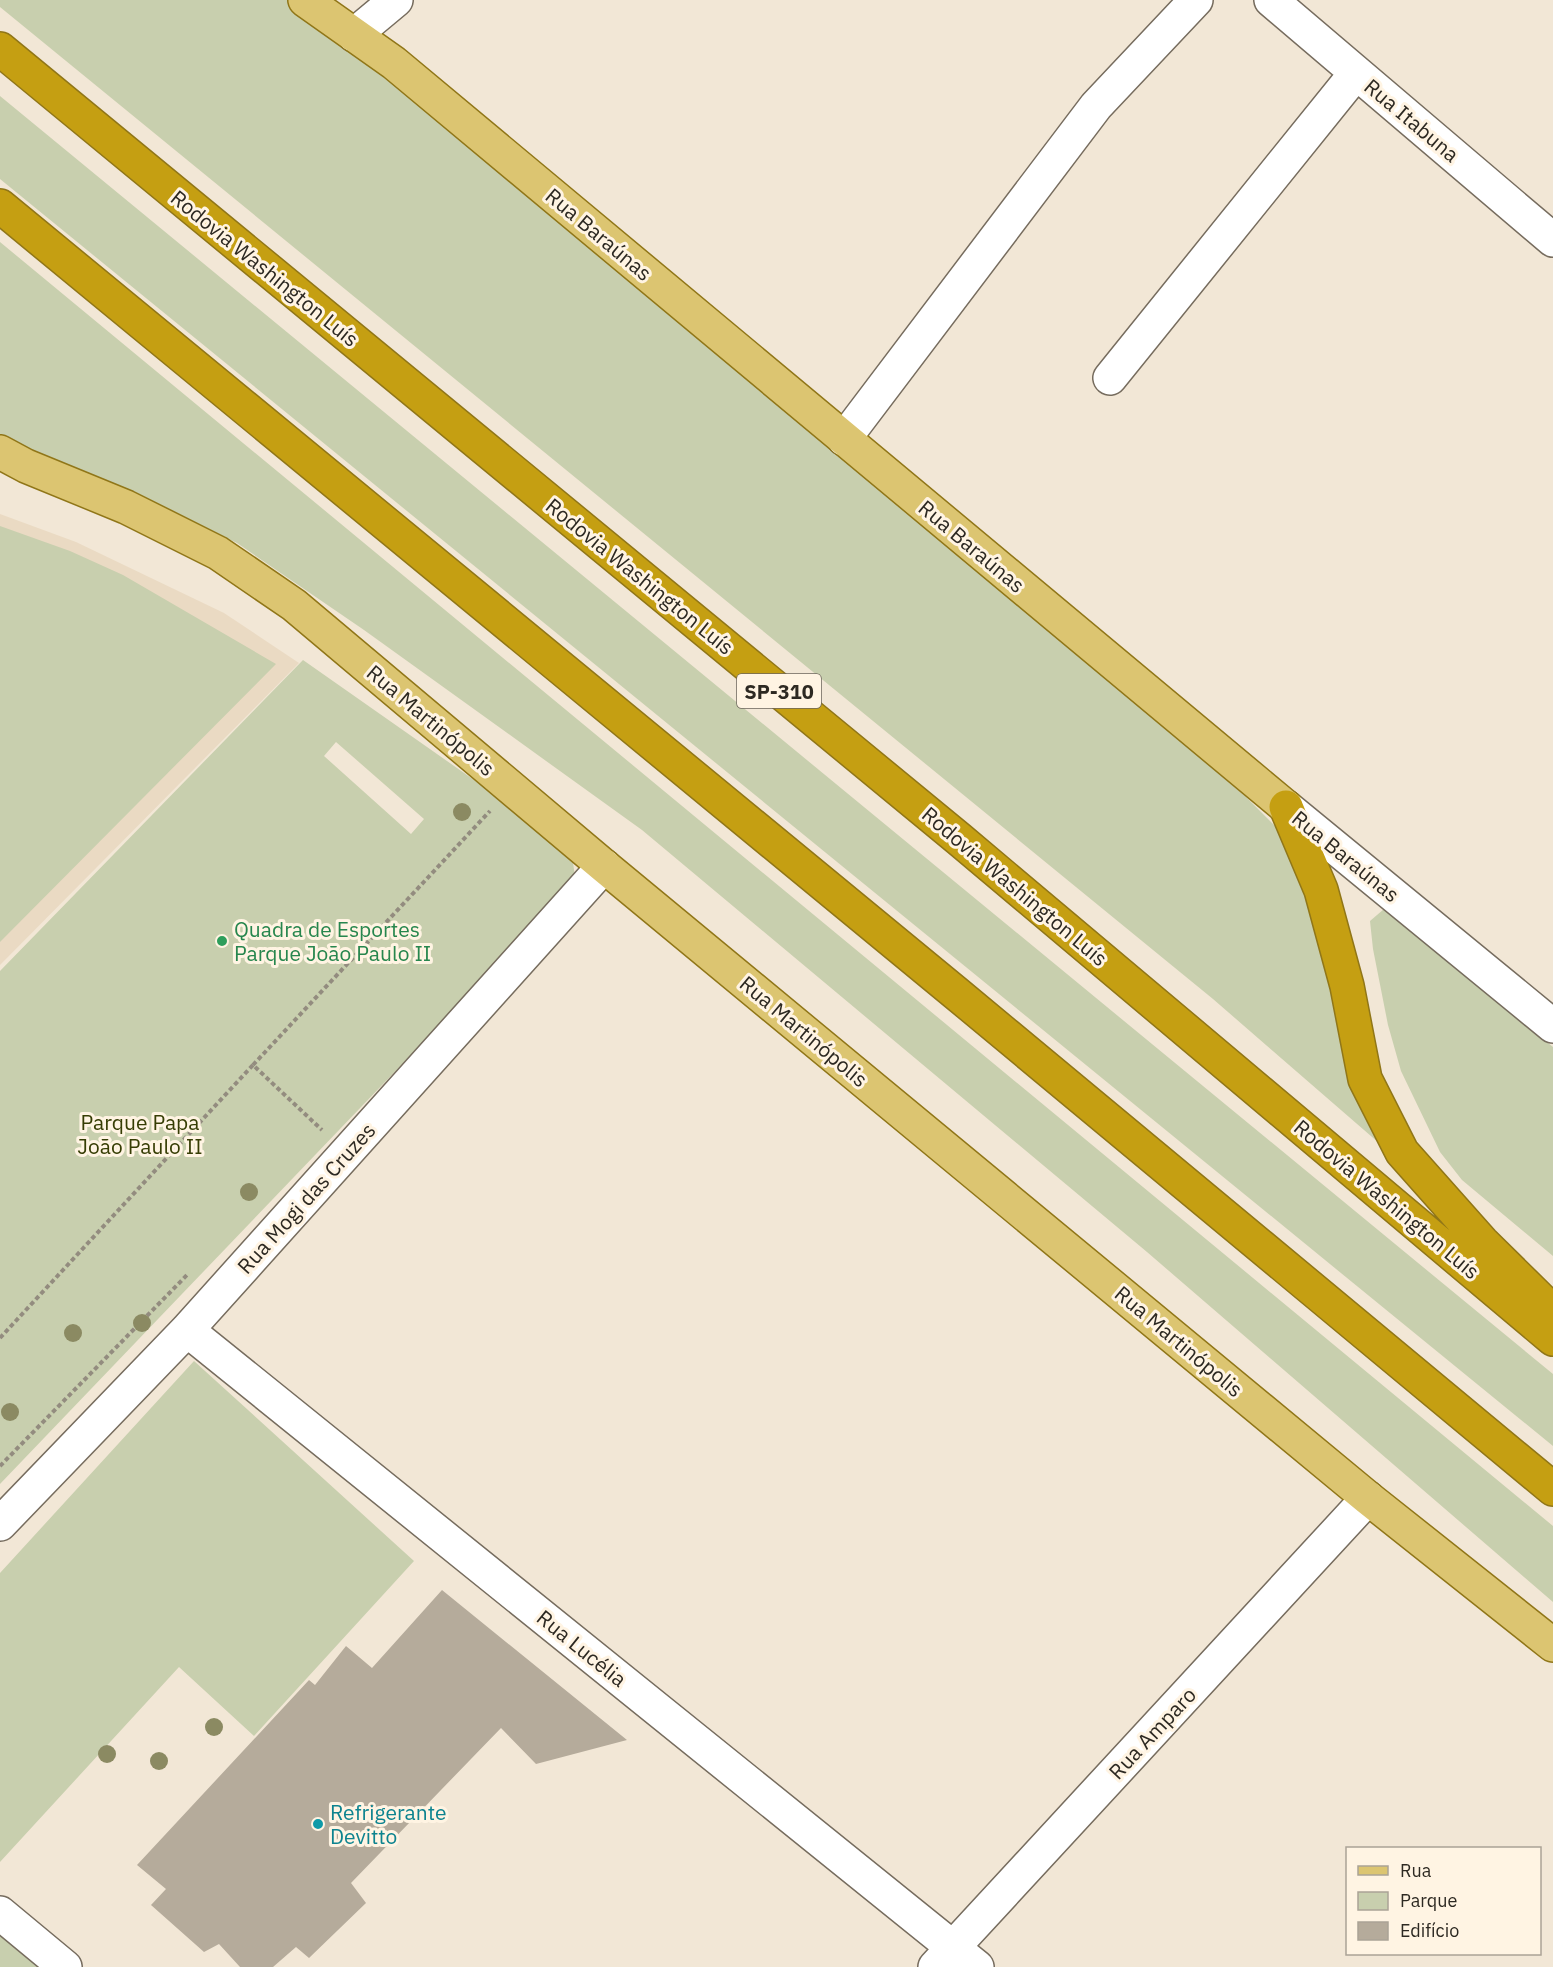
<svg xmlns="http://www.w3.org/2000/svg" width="1553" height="1967" font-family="'IBM Plex Sans',sans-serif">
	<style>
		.built { fill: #eadac3 }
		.green { fill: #c8cfae; fill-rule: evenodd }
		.building { fill: #b5ab9b }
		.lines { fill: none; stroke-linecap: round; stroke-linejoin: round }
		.minor-casing { stroke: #766c5e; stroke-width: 36 }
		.major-casing { stroke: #907618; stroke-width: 36 }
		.highway-casing { stroke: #907618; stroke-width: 36 }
		.path { stroke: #938c7f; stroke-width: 4; stroke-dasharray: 4.5 3; stroke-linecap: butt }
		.minor { stroke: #fff; stroke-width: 33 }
		.major { stroke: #dcc571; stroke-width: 33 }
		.highway { stroke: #c59f12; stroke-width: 33 }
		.tree { fill: #8b8a62 }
		.leisure-dot { fill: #2e9e5b; stroke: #fff4e3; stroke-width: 2 }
		.culture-dot { fill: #0f9aa8; stroke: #fff4e3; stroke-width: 2 }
		.labels { text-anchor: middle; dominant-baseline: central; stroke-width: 6; stroke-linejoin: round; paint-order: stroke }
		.shield { fill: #fff4e3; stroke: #6c665c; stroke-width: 1.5 }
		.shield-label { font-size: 20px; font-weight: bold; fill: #2d2922 }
		.street-label { font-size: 21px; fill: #2d2922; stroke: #fff4e3 }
		.leisure-label { font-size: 21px; fill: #27864d; stroke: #fff4e3; text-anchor: start }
		.park-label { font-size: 21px; fill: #363d04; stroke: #fff4e3 }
		.culture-label { font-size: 21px; fill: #0d838f; stroke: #fff4e3; text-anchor: start }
	</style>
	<rect width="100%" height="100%" fill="#f2e7d6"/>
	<path class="built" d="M0 514 76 542 224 613 299 663 0 965Z"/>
	<path class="green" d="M0 0H290L406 84 1245 796 1278 829 1300 865 1379 1143 1213 999 0 7Z
		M0 96 1553 1374V1446L0 179Z
		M0 242 1553 1526V1602L1147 1252 642 830 364 630 237 543 159 505 51 462 0 438Z
		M0 526 70 551 123 575 276 664 0 942Z
		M303 660 571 848 575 877 567 892 0 1484V971ZM336 742 424 819 411 834 324 756Z
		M1384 909 1553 1047V1256L1462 1180 1440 1152 1401 1071 1388 1025 1373 949 1370 921Z
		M194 1361 414 1561 254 1736 179 1667 0 1862V1573Z
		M0 1930 44 1967H0Z"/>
	<path class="building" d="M442 1590 627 1740 536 1764 501 1728 351 1883 366 1903 309 1958 296 1947 273 1967H240L219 1944 204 1952 151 1905 166 1889 137 1865 309 1680 315 1685 346 1646 372 1668Z"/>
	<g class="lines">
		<defs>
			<path id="minor" d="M1271 0 1553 240
				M354 35 396 0
				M1110 378 1356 73
				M844 439 1096 106 1196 0
				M1286 807 1553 1026
				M187 1330 977 1967
				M0 1524 187 1330 604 866
				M0 1913 65 1967
				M935 1967 1368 1498"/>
			<path id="major" d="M305 0 394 63 1286 807
				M0 452 26 466 126 507 218 553 294 605 604 866 1368 1498 1553 1645"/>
			<path id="highway" d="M0 49 959 839 1553 1339
				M0 206 957 994 1553 1489
				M1286 807 1321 890 1347 986 1365 1079 1402 1152 1482 1242 1553 1312"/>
		</defs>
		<use href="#minor" class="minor-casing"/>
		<use href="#major" class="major-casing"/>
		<use href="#highway" class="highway-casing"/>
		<path class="path" d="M253 1065 490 811
			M0 1338 253 1065 322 1130
			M0 1466 187 1275"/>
		<use href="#minor" class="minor"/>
		<use href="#major" class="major"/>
		<use href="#highway" class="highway"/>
	</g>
	<g class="tree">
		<circle cx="462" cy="812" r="9"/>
		<circle cx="249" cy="1192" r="9"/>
		<circle cx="142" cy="1323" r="9"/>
		<circle cx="73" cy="1333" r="9"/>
		<circle cx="10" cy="1412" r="9"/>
		<circle cx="214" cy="1727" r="9"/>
		<circle cx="107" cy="1754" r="9"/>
		<circle cx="159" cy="1761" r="9"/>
	</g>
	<circle class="leisure-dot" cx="222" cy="941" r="6"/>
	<circle class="culture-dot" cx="318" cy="1824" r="6"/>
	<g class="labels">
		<rect class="shield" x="737" y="674" width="84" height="34" rx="4.5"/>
		<g class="shield-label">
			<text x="779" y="691">SP-310</text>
		</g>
		<g class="street-label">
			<text transform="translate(1412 120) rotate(40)">Rua Itabuna</text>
			<text transform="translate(599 234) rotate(40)">Rua Baraúnas</text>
			<text transform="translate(265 268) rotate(39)">Rodovia Washington Luís</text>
			<text transform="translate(972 546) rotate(40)">Rua Baraúnas</text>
			<text transform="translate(640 576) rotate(39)">Rodovia Washington Luís</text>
			<text transform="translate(431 720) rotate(40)">Rua Martinópolis</text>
			<text transform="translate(1346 856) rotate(39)">Rua Baraúnas</text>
			<text transform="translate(1015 886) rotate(40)">Rodovia Washington Luís</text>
			<text transform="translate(804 1031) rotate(40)">Rua Martinópolis</text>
			<text transform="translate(306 1198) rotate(-48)">Rua Mogi das Cruzes</text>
			<text transform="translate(1387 1199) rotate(40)">Rodovia Washington Luís</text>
			<text transform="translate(1179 1341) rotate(40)">Rua Martinópolis</text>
			<text transform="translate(582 1648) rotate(39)">Rua Lucélia</text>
			<text transform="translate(1152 1733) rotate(-47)">Rua Amparo</text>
		</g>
		<g class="leisure-label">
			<text x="234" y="929">Quadra de Esportes<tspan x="234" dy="24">Parque João Paulo II</tspan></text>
		</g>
		<g class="park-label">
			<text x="140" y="1122">Parque Papa<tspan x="140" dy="24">João Paulo II</tspan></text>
		</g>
		<g class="culture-label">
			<text x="330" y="1812">Refrigerante<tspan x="330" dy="24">Devitto</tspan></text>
		</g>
	</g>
	<rect x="1346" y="1847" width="195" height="108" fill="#fff4e3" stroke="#aba396" stroke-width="1.5"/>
	<rect x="1358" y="1866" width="30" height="9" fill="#dcc571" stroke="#aba396" stroke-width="1.5"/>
	<text x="1400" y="1877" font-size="18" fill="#2d2922">Rua</text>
	<rect x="1358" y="1892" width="30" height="18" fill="#c8cfae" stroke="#aba396" stroke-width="1.5"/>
	<text x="1400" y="1907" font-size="18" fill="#2d2922">Parque</text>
	<rect x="1358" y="1922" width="30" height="18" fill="#b5ab9b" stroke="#aba396" stroke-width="1.5"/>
	<text x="1400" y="1937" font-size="18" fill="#2d2922">Edifício</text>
</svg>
